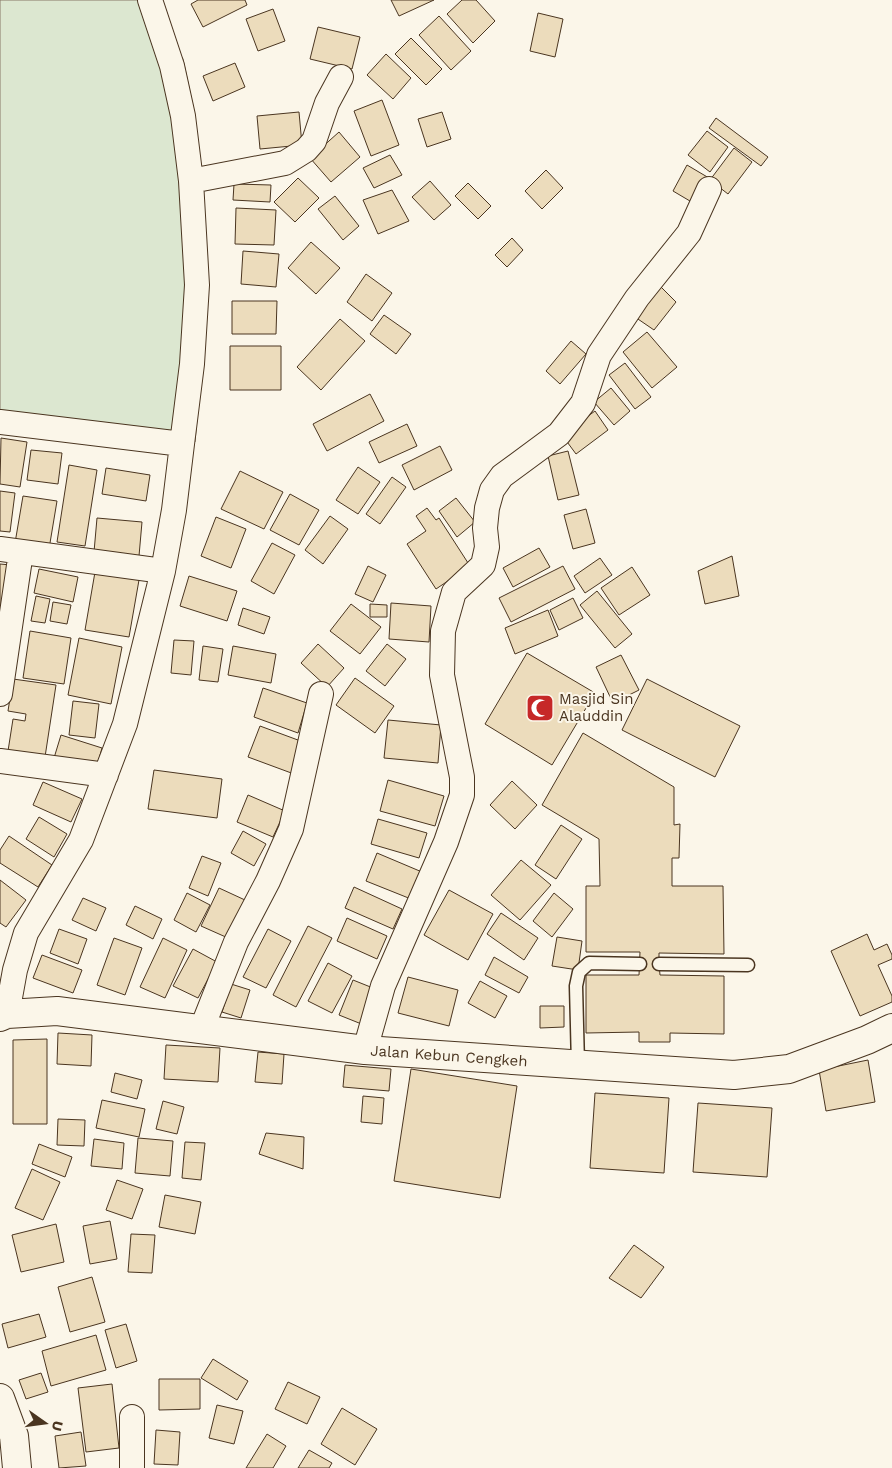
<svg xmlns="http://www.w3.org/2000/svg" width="892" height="1468" font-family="'Work Sans',sans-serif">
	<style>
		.green { fill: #dce7d0; stroke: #887966 }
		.building { fill: #ecdcbc; stroke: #4a3520 }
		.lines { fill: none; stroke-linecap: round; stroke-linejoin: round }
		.lane-casing { stroke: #4a3520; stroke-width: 15 }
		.street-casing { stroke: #4a3520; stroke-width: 26 }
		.secondary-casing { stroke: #4a3520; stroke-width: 30 }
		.lane { stroke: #fbf6e9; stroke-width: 12 }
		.street { stroke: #fbf6e9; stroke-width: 24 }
		.secondary { stroke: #fbf6e9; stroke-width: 28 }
		.labels { text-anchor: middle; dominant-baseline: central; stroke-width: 4; stroke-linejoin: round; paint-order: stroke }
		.poi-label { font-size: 15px; fill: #4a3520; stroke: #fbf6e9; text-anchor: start }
		.street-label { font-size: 15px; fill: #4a3520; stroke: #fbf6e9 }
	</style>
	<rect width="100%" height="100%" fill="#fbf6e9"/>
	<path class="green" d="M0 0H155L162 24 183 59 195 116 204 204 205 324 195 442 0 419Z"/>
	<path class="building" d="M198 0H245L247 5 203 27 191 4Z
		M391 0H434L399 16Z
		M462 0H476L495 21 473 43 447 14Z
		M273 9 285 41 258 51 246 19Z
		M538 13 563 19 555 57 530 51Z
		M439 16 471 51 451 70 419 35Z
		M318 27 360 37 352 69 310 59Z
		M411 38 442 69 426 85 395 54Z
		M386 54 411 78 393 99 367 75Z
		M235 63 245 87 213 101 203 76Z
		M382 100 399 145 371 156 354 111Z
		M299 112 302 145 260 149 257 116Z
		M442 112 451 139 427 147 418 119Z
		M716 118 768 157 761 166 709 128Z
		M707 131 728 147 710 172 688 155Z
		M339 132 360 157 331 182 310 158Z
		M734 148 752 162 728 194 710 180Z
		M390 155 402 175 374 188 363 168Z
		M687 165 709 178 695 204 673 191Z
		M546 170 563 188 542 209 525 191Z
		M298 178 319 198 295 222 274 202Z
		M430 181 451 205 434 220 412 197Z
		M468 183 491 206 478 219 455 196Z
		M234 184 271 185 270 202 233 200Z
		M392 190 409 221 378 234 363 200Z
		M335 196 359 226 343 240 318 209Z
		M236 208 276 210 274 245 235 244Z
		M512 238 523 250 507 267 495 255Z
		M311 242 340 268 316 294 288 268Z
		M243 251 279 254 276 287 241 284Z
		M366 274 392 293 372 321 347 302Z
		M657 283 676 302 654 330 635 317Z
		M232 301H277L276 334H232Z
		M384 315 411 334 396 354 370 334Z
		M340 319 365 341 321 390 297 367Z
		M647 332 677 367 652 388 623 352Z
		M571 341 586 354 560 384 546 371Z
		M230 346H281V390H230Z
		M625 363 651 397 635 409 609 375Z
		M611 388 630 411 614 425 594 402Z
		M370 394 384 421 327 451 313 424Z
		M595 411 608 430 576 454 562 435Z
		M407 424 417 446 379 463 369 442Z
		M1 438 27 442 20 487 0 484Z
		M440 446 452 470 414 490 402 465Z
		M31 450 62 453 58 484 27 480Z
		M568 451 579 495 558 500 548 456Z
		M69 465 97 470 85 546 57 542Z
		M358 467 380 482 358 514 336 500Z
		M106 468 150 475 146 501 102 494Z
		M240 471 283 492 264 529 221 509Z
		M392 477 406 487 380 524 366 514Z
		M0 491 15 493 10 532 0 531Z
		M290 494 319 510 299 545 270 530Z
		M23 496 57 501 49 549 15 543Z
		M456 498 475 522 457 537 439 511Z
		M427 508 436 520 439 518 470 566 436 589 407 544 426 531 416 516Z
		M586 509 595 543 573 549 564 515Z
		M330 516 348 529 323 564 305 550Z
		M216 517 246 529 231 568 201 556Z
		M97 518 142 522 139 556 94 552Z
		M272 543 295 555 274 594 251 581Z
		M539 548 550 567 513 587 503 568Z
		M732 556 739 596 705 604 698 571Z
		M600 558 612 575 585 593 574 576Z
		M0 564 11 565 6 608 0 607Z
		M368 566 386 575 373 602 355 594Z
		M563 566 575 589 511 622 499 598Z
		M632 567 650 595 619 615 601 588Z
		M39 569 78 577 73 602 34 593Z
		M95 572 139 580 129 637 85 630Z
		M189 576 237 591 227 621 180 606Z
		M597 591 632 634 615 648 580 605Z
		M36 596 50 599 45 623 31 621Z
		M573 598 583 618 559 630 550 610Z
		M53 602 71 605 67 624 50 621Z
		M391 603 431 606 429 642 389 639Z
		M351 604 381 627 360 654 330 631Z
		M370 604 387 605V617H370Z
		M243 608 270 617 264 634 238 625Z
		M548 610 558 636 515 654 505 628Z
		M30 631 71 638 64 684 23 678Z
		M79 638 122 647 111 704 68 695Z
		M174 640 194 641 191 675 171 673Z
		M318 644 344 668 327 687 301 663Z
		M387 644 406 659 385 686 366 671Z
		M203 646 223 649 218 682 199 680Z
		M233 646 276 654 271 683 228 675Z
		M527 653 595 693 552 765 485 724Z
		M621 655 639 690 613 703 596 667Z
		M355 678 394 706 375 733 336 705Z
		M13 679 56 685 45 757 8 751 13 719 25 721 26 714 8 711Z
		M647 679 740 726 715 777 622 730Z
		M263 688 307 703 298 733 254 717Z
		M73 701 99 704 95 738 69 735Z
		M388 720 441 725 438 763 384 758Z
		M260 726 306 743 294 774 248 757Z
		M583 733 674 787V825L680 824 679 858H672V886H723L724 954 659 953V964L660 975 724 976V1034L670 1033V1042H639V1032L586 1033V975H639L640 952H586V886H600L599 839 542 805Z
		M61 735 102 748 96 770 54 758Z
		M154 770 222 779 217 818 148 809Z
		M388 780 444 796 435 826 380 811Z
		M512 781 537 805 515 829 490 805Z
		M43 782 82 799 71 822 33 805Z
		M248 795 285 811 273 837 237 822Z
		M39 817 67 834 54 857 26 839Z
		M378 819 427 833 419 858 371 844Z
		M561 825 582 839 556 879 535 865Z
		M243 831 266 844 254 866 231 853Z
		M9 836 52 865 38 887 0 863V850Z
		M377 853 422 872 411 899 366 881Z
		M202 856 221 863 208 896 189 888Z
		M521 860 551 885 520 920 491 895Z
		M0 880 26 900 6 927 0 923Z
		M354 887 402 909 393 929 345 908Z
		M219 888 245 900 228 938 201 926Z
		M449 890 493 914 468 960 424 935Z
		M187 893 210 905 196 932 174 920Z
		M554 893 573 909 552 937 533 921Z
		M83 898 106 908 96 931 72 920Z
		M135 906 162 919 153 939 126 925Z
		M501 913 538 938 524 960 487 934Z
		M347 918 387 936 377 959 337 941Z
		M308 926 332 938 296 1007 273 995Z
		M59 929 87 939 78 964 50 953Z
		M268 929 291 941 266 988 243 977Z
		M867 934 874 950 887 944 892 955V959L878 965 892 996V1002L860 1016 831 951Z
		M557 937 582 941 578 970 552 966Z
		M114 938 142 948 125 995 97 985Z
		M163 938 187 950 165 998 140 987Z
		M193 949 217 962 198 998 173 986Z
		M42 955 82 970 73 993 33 978Z
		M494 957 528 977 519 993 485 975Z
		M328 963 352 976 332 1013 308 1001Z
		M408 977 458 990 449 1026 398 1013Z
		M353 980 378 990 364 1025 339 1015Z
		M480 981 507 996 495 1018 468 1003Z
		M231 984 250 990 241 1018 222 1012Z
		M540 1006H564V1027L540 1028Z
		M58 1033 92 1035 91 1066 57 1064Z
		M47 1039V1124H13V1040Z
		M166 1045 220 1048 218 1082 164 1079Z
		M258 1052 284 1054 282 1084 255 1082Z
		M868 1060 875 1102 826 1111 819 1070Z
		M345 1065 391 1069 389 1091 343 1087Z
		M411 1069 517 1086 500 1198 394 1181Z
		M115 1073 142 1080 137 1099 111 1092Z
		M595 1093 669 1098 664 1173 590 1168Z
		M363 1096 384 1098 382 1124 361 1122Z
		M102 1100 145 1109 139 1137 96 1128Z
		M163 1101 184 1107 177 1134 156 1129Z
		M698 1103 772 1108 767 1177 693 1172Z
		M58 1119 85 1120 84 1146 57 1145Z
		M266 1133 304 1137 303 1169 259 1154Z
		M138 1138 173 1141 170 1176 135 1173Z
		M94 1139 124 1143 122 1169 91 1166Z
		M185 1142 205 1143 201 1180 182 1178Z
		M39 1144 72 1157 65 1177 32 1164Z
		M32 1169 60 1182 43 1220 15 1208Z
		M117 1180 143 1189 132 1219 106 1210Z
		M165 1195 201 1202 195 1234 159 1227Z
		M110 1221 117 1259 90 1264 83 1226Z
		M56 1224 64 1262 21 1272 12 1235Z
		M131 1234 155 1235 152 1273 128 1272Z
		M634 1245 664 1267 641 1298 609 1278Z
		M92 1277 105 1322 70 1332 58 1287Z
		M39 1314 46 1337 8 1348 2 1324Z
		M126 1324 137 1361 116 1368 105 1330Z
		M96 1335 106 1370 51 1386 42 1351Z
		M213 1359 248 1381 237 1400 201 1378Z
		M41 1373 48 1392 26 1399 19 1380Z
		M159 1379H200V1409L159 1410Z
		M288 1382 320 1397 307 1424 275 1409Z
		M112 1384 119 1448 86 1452 78 1388Z
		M217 1405 243 1411 234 1444 209 1438Z
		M342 1408 377 1429 355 1465 321 1444Z
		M156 1430 180 1432 178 1465 154 1464Z
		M81 1432 86 1466 59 1468 55 1436Z
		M267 1434 286 1446 273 1468H246Z
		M309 1450 332 1463 329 1468H298Z"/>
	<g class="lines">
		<defs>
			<path id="lane" d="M659 964 748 965
				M578 1065 576 986 579 972 589 963 640 964"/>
			<path id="street" d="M150 0 172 66 183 116 191 181 197 285 192 364 182 444
				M191 181 285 163 306 150 314 141 327 103 341 77
				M0 422 182 444 174 510 163 571 125 724 81 840 26 933 15 970 7 1014
				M0 549 163 571
				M0 694 21 552
				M0 761 106 775
				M202 1028 236 942 268 881 291 829 321 694
				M365 1050 383 986 446 842 462 795V777L442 675 443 631 454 592 483 565 487 547 485 528 487 508 492 490 502 476 559 434 583 403 599 355 637 298 689 233 709 189
				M132 1417V1468"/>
			<path id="secondary" d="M0 1017 7 1014 57 1011 365 1050 734 1075 789 1069 867 1040 892 1028
				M0 1398 14 1436 17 1468"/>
		</defs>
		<use href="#lane" class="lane-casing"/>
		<use href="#street" class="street-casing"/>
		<use href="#secondary" class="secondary-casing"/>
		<use href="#lane" class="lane"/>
		<use href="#street" class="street"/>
		<use href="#secondary" class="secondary"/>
	</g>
	<defs>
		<symbol id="mosque-square" viewBox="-11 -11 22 22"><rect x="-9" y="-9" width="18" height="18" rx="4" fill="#c62828" stroke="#fbf6e9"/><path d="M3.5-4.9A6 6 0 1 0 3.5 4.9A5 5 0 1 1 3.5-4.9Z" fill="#fff"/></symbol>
	</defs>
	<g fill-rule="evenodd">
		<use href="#mosque-square" x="524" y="692" width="32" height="32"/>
	</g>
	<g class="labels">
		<g class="poi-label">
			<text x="559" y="699">Masjid Sin<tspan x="559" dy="17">Alauddin</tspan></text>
		</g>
		<g class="street-label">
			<text transform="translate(449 1056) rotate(4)">Jalan Kebun Cengkeh</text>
		</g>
	</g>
	<g transform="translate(45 1423) rotate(104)" stroke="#fbf6e9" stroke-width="4" paint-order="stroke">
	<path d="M0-4L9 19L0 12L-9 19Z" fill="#4a3520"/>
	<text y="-8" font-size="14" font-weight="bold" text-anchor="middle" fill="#4a3520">U</text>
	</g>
</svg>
